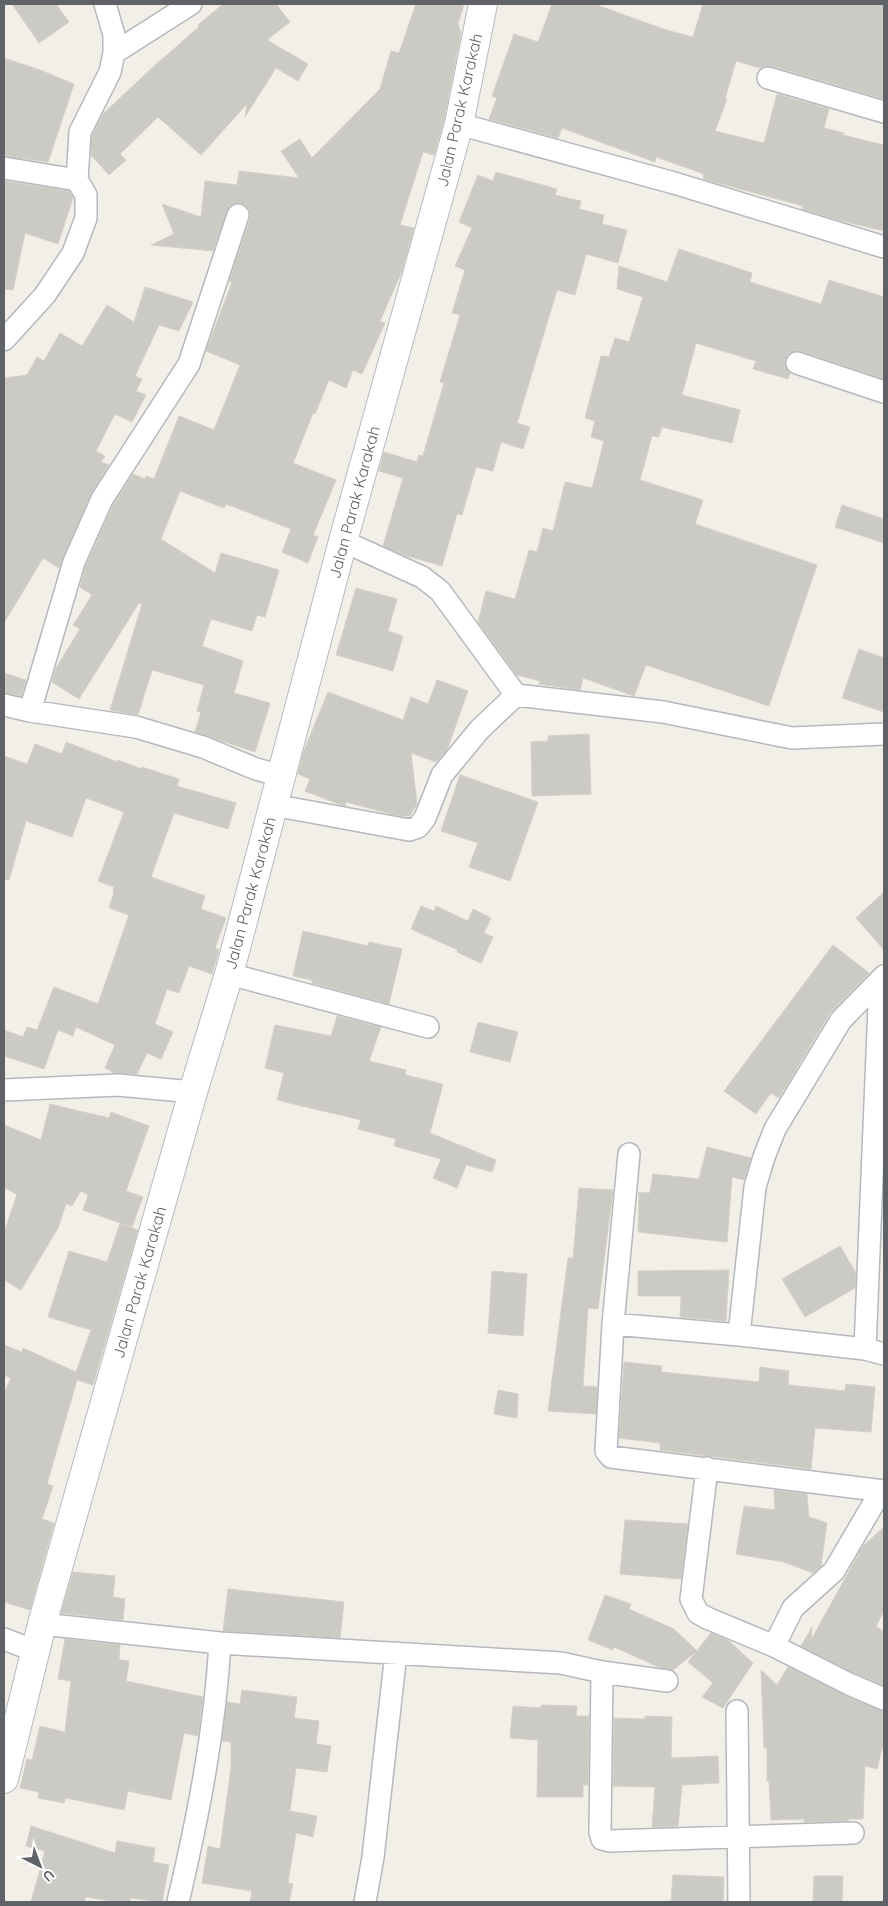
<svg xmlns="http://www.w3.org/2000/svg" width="888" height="1906" font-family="Quicksand,sans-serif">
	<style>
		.building { fill: #cccac5; stroke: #d6d1c6 }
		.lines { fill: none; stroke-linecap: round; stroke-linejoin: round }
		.street-casing { stroke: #b5b8bc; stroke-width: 24 }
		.secondary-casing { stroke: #b6babf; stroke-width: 30 }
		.street { stroke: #fff; stroke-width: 21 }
		.secondary { stroke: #fff; stroke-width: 28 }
		.labels { text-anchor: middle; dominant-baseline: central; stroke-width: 4.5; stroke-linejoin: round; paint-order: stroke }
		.street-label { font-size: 16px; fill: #5f6368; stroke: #fff }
	</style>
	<rect width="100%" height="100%" fill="#f1efe8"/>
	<path class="building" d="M12 4H56L69 22 39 43Z
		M223 4H276L290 22 267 40 308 64 298 81 276 68 245 117 247 104 201 155 158 117 120 154 126 160 109 175 91 155 92 135 103 114 153 67 199 27 198 25Z
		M416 4H464L458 24 461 33 444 120 434 155 423 152 400 225 414 228 402 271 380 321 385 323 362 374 353 370 346 388 329 380 315 414 313 413 293 463 336 480 313 535 318 537 308 563 282 552 291 529 226 504 224 508 180 491 161 539 215 573 221 553 279 570 265 617 257 615 252 631 211 619 202 646 243 661 234 693 270 703 255 752 195 732 201 712 197 711 204 685 152 670 138 715 110 710 142 604 139 603 79 699 52 682 56 668 80 629 73 625 92 595 80 587 86 566 113 505 133 474 145 479 146 476 154 479 179 416 214 430 240 365 206 351 232 282 229 281 250 219V212L247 206 241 203H235L229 206 213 251 151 245 174 234 162 204 201 217 205 181 237 185 239 171 299 178 281 151 300 139 312 158 380 89 391 51 399 53Z
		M552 4H594L666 30 693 37 703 4H884V99L772 66H766L760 68 736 61 725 99H727L715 131 764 143 777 94 829 109 824 128 844 133 843 135 884 145V231L838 220 802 209 803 206 703 179 704 174 656 157 655 162 562 128 558 138 489 119 497 98 492 96 514 34 538 42Z
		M4 58 40 70 74 84 48 162 4 156Z
		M496 172 557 189 555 195 581 201 579 209 604 215 602 224 627 230 618 263 586 254 575 295 557 290 517 423 530 427 523 449 501 442 493 471 476 467 462 515 457 514 442 566 404 555 383 546 403 478 379 471 384 452 417 462 419 455 423 456 444 383 440 382 460 315 452 313 465 270 455 266 472 228 459 222 478 175 493 181Z
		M4 181 69 191 73 198 58 244 25 233 13 290 4 289Z
		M679 249 752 273 750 282 821 304 829 280 884 297V379L801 351H795L788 354 785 360V366L790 373 788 379 753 369 756 361 696 343 682 395 740 410 732 443 662 427 659 437 652 436 640 480 703 500 695 524 817 565 769 706 646 665 634 696 583 678 580 690 539 684 540 681 517 675 478 622 486 591 515 599 529 550 537 552 543 528 553 531 565 482 592 488 604 441 591 437 595 421 585 418 601 356 609 357 615 338 629 342 643 297 617 289 619 266 667 282Z
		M145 287 193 302 179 331 159 325 135 376 142 379 136 391 146 395 132 422 115 414 96 451 105 456 101 462 109 465 91 494 59 568 43 558 4 623V378L27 375 37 357 44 361 60 333 82 346 107 305 134 322Z
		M842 505 884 519V543L835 527Z
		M356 588 397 599 388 631 403 636 393 671 336 655Z
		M859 649 884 658V712L842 698Z
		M4 673 26 680 21 696 4 693Z
		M437 680 468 691 447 750 436 762 411 753 417 804 410 816H399L346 802 345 806 341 805 305 791 310 779 298 774 303 753 328 692 403 720 411 697 428 704Z
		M589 734 591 794 532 796 531 742 548 741V736Z
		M66 742 118 762V760L142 769V767L179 779 177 786 236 803 228 829 174 813 151 877 205 896 201 909 226 918 215 948 219 950 212 974 189 966 179 993 167 989 155 1024 173 1032 161 1059 147 1053 137 1074 114 1073 105 1068 115 1045 76 1027 73 1036 58 1030 44 1069 4 1056V1030L23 1037 27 1027 37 1030 54 987 98 1004 129 915 109 908 114 892 113 891 114 887 98 881 124 812 86 798 72 837 26 821 9 880 4 879V756L27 764 35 744 62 754Z
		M460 775 538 802 510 881 469 867 478 843 441 831Z
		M884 892V950L856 918Z
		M421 906 434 911 436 906 468 921 473 909 491 918 484 933 493 937 481 963 457 952 458 950 411 929Z
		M303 931 368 946 369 942 402 949 389 1004 312 983V980L293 976Z
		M833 945 869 973 830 1013 779 1098 771 1093 756 1114 724 1091Z
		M337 1016 381 1027 369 1061 406 1070 405 1075 443 1084 430 1133 496 1160 492 1172 466 1165 457 1188 433 1178 441 1159 394 1146 396 1139 358 1129 361 1120 277 1100 284 1073 265 1068 275 1025 331 1036Z
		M478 1022 518 1032 510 1062 470 1052Z
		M50 1104 109 1118 111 1112 149 1126 126 1191 143 1197 132 1227 83 1210 88 1195 81 1191 72 1206 66 1204 58 1228 21 1290 4 1280V1233L17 1194 4 1188V1125L41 1140Z
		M707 1147 751 1158 744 1180 732 1177 727 1242 638 1232 639 1192 650 1193 653 1174 699 1179Z
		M579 1188 613 1190 598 1309 588 1308 583 1386 597 1387 596 1414 548 1411 568 1258H573Z
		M120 1224 138 1230 93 1385 77 1380 47 1484 53 1486 42 1519 54 1523 30 1610 4 1602V1394L11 1378 4 1375V1345L22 1352 23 1348 76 1372 91 1330 48 1317 69 1251 107 1262Z
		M840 1246 856 1273 855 1288 805 1317 782 1279Z
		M729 1270 726 1321 680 1317 681 1296H638V1271Z
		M492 1271 527 1274 523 1336 488 1333Z
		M624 1362 662 1366 661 1372 759 1382 760 1367 789 1371 788 1385 845 1391 846 1384 875 1387 871 1432 815 1428 811 1469 660 1450V1443L619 1438Z
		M498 1390 518 1394 517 1418 494 1414Z
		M774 1490 807 1494 809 1517 827 1523 821 1566 813 1573 784 1562 736 1554 744 1506 775 1510Z
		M625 1520 688 1524 681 1579 620 1574Z
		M884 1527V1611L876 1626 884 1632V1686L854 1673 801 1646 812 1627 811 1640 863 1546Z
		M73 1572 115 1576 113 1597 125 1599 123 1620 61 1613Z
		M228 1589 344 1602 340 1638 223 1631Z
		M605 1595 631 1604 629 1609 674 1629 697 1651 673 1670 661 1668 614 1647 613 1650 588 1640Z
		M711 1633 729 1641 753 1663 723 1708 702 1697 713 1683 688 1662Z
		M65 1639 120 1645 119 1660 129 1661 126 1681 203 1697 198 1736 184 1733 171 1800 128 1791 124 1810 66 1798 64 1803 38 1798 39 1792 20 1788 27 1759 32 1760 40 1726 65 1732 71 1681 58 1679Z
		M788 1667 844 1695 884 1711V1740L877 1769 865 1766 863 1819H848V1821L804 1822V1819L771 1820 769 1781H767V1748H764L761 1670 777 1685Z
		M242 1690 297 1697 294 1718 319 1721 316 1744 331 1746 327 1772 296 1768 290 1811 317 1816 313 1837 296 1833 288 1883 293 1884 289 1902H250L252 1891 202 1883 208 1846 220 1849 231 1768V1742L222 1741 227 1702 240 1704Z
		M541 1705 577 1706 576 1716H589L588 1785H583V1797H537L538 1740 510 1738 513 1706 541 1708Z
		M645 1716 672 1717 671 1758 718 1756 719 1783 682 1785 678 1826 652 1827 655 1787 613 1786 614 1718 645 1719Z
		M31 1826 115 1853 117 1841 155 1848 153 1862 169 1865 162 1902 130 1898V1902H117L86 1897 84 1902H31L45 1851 26 1846Z
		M673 1875 724 1877 723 1902H671Z
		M814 1876H843L842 1902H813Z"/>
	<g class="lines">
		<defs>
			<path id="street" d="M114 53 191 4
				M768 78 884 112
				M459 124 674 183 884 247
				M4 168 77 180
				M4 340 45 295 73 253 86 218V195L77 180 80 132 110 72 114 53V35L105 4
				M797 363 884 392
				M343 541 422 577 440 591 516 695 663 712 792 738 884 734
				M4 705 30 711 136 727 203 747 256 769 282 776
				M30 711 74 562 102 499 189 364 238 215
				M273 805 409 830 418 827 425 818 442 775 480 729 516 695
				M229 974 428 1027
				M4 1090 118 1085 193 1092
				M629 1154 613 1324 606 1451 611 1457 884 1491
				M613 1324 739 1335 865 1349 884 1354
				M739 1335 755 1187 764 1157 775 1129 841 1020 884 976
				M865 1349 880 981
				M707 1468 691 1599 698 1613 707 1618 774 1646 793 1608 834 1571 881 1491
				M42 1624 220 1643C215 1731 198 1817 178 1902
				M4 1639 35 1651
				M220 1643 561 1663 602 1672 667 1681
				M774 1646 849 1684 884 1699
				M602 1672 600 1832 602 1839 609 1841 853 1833
				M737 1711 739 1902
				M365 1902 373 1857 396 1653"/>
			<path id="secondary" d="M4 1779 42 1624 193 1092 229 974 343 541 459 124 483 4"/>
		</defs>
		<use href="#street" class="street-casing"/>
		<use href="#secondary" class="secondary-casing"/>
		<use href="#street" class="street"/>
		<use href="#secondary" class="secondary"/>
	</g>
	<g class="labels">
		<g class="street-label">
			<text transform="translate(459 110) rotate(-77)">Jalan Parak Karakah</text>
			<text transform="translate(354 502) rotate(-75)">Jalan Parak Karakah</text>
			<text transform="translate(250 893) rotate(-75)">Jalan Parak Karakah</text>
			<text transform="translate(139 1282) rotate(-74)">Jalan Parak Karakah</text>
		</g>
	</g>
	<rect width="888" height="1906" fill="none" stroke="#5f6368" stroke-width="10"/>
	<g transform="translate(40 1866) rotate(138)" stroke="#ffffff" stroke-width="4" paint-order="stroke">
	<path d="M0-4L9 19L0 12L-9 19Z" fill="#5f6368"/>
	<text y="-8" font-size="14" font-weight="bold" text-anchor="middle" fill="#5f6368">U</text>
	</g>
</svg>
